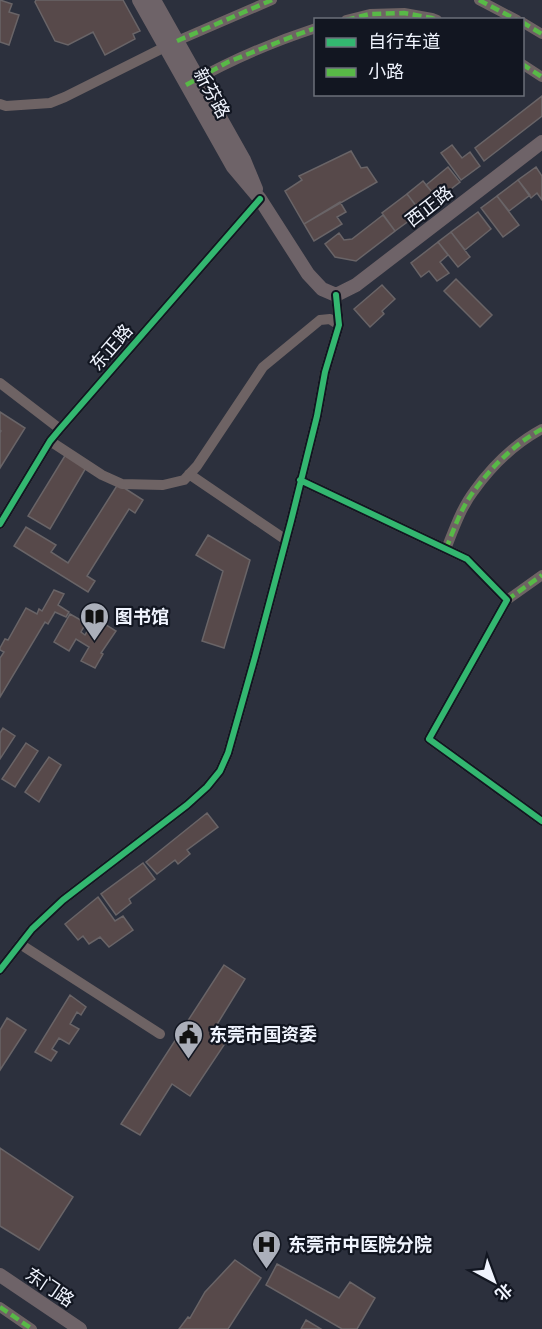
<svg xmlns="http://www.w3.org/2000/svg" width="542" height="1329" font-family="'Public Sans','Noto Sans SC',sans-serif">
	<style>
		.building { fill: #57494a; stroke: #696467; stroke-width: 1.5 }
		.lines { fill: none; stroke-linecap: round; stroke-linejoin: round }
		.minor { stroke: #6e6364; stroke-width: 10 }
		.major { stroke: #6e6368; stroke-width: 14 }
		.quiet { stroke: #58b947; stroke-width: 4.5; stroke-dasharray: 9 4.5; stroke-linecap: butt }
		.cycleway-casing { stroke: #121621; stroke-width: 10 }
		.cycleway { stroke: #33b770; stroke-width: 6 }
		.labels { text-anchor: middle; dominant-baseline: central; stroke-width: 4.5; stroke-linejoin: round; paint-order: stroke }
		.street-label { font-size: 18px; fill: #f0f4fe; stroke: #121621 }
		.poi-label { font-size: 18px; font-weight: bold; fill: #f0f4fe; stroke: #121621; text-anchor: start }
	</style>
	<rect width="100%" height="100%" fill="#2c303d"/>
	<path class="building" d="M0 0 12 4 9 12 19 15 9 45 0 42Z
		M36 0H123L140 31 133 34 135 39 105 55 93 32 68 45 55 41 35 2Z
		M542 96V116L484 161 475 148Z
		M452 145 462 158 470 152 480 166 461 180 441 153Z
		M351 151 361 168 367 167 377 182 304 224 285 191 302 180 299 176Z
		M448 167 460 182 438 199 426 185Z
		M536 167 542 176V200L537 193 531 198 518 180Z
		M518 180 530 195 509 211 497 196Z
		M423 181 436 197 419 210 407 194Z
		M407 194 421 212 395 231 382 213Z
		M497 196 519 225 503 237 481 208Z
		M340 202 346 212 337 217 342 224 314 241 304 224Z
		M478 212 491 229 465 250 451 232Z
		M383 215 395 231 356 261 335 257 325 244 339 233 344 240 352 239Z
		M451 232 470 257 458 267 438 242Z
		M438 242 448 255 440 262 449 273 437 281 429 271 421 277 411 263Z
		M456 279 492 315 480 327 444 291Z
		M382 285 395 299 382 311 384 314 370 327 354 309Z
		M0 412 25 428 0 468V433L1 431 0 430Z
		M66 454 87 466 50 529 28 516Z
		M118 484 143 500 135 513 129 509 87 576 95 581 88 592 14 546 26 527 56 545 51 552 68 563Z
		M208 535 250 560 224 648 202 641 223 571 196 555Z
		M54 590 64 594 58 605 69 612 66 617 55 612 48 624 45 622 0 697V658L4 652 0 650V648L5 639 8 640 26 608 37 614 39 609 42 611Z
		M70 614 86 623 81 632 85 635 95 618 116 631 101 653 103 654 95 668 81 661 89 647 76 639 69 651 54 642Z
		M3 728 15 736 0 759V733Z
		M26 743 38 751 15 787 2 779Z
		M49 757 61 765 39 802 25 792Z
		M207 813 218 827 187 850 190 854 178 864 175 860 157 874 146 862Z
		M143 863 155 879 129 899 131 903 116 915 101 894Z
		M98 897 115 921 123 916 133 930 109 947 100 937 89 944 83 936 78 940 65 924Z
		M224 965 245 979 216 1026 230 1036 190 1096 172 1084 140 1135 121 1124Z
		M70 995 86 1007 81 1015 77 1012 70 1024 79 1029 69 1044 59 1038 52 1049 57 1052 51 1061 35 1052Z
		M7 1018 26 1030 0 1070V1030Z
		M0 1148 73 1197 39 1250 0 1226Z
		M235 1260 261 1278 228 1329H179L188 1317 190 1318 205 1292Z
		M277 1264 339 1298 350 1282 375 1298 357 1329H342L266 1285Z
		M306 1320 321 1329H301Z"/>
	<g class="lines">
		<path class="minor" d="M479 0 517 20
			M346 20 370 14 404 13 432 18 437 20
			M522 22 542 34
			M177 41 272 0
			M522 64 542 77
			M192 82C231 60 273 42 316 28
			M0 104 6 106 50 103 65 97 165 47
			M0 383 60 429
			M50 441 102 475 122 484 163 485 184 480 197 466 263 367 320 320 330 319 339 325
			M189 474 286 540
			M300 480 467 559 507 600 429 739 542 821
			M0 524 50 441 60 429 260 199
			M446 549C454 529 461 508 474 491 492 466 516 443 542 429
			M507 600 542 575
			M20 944 160 1034
			M0 970 32 929 63 900 187 805 207 787 220 771 228 753 255 657 291 521 317 416 325 372 339 325 336 295
			M0 1307 32 1329"/>
		<path class="major" d="M139 0 233 167 260 199 308 274 322 289 336 295 356 285 542 142
			M154 0 244 160 256 189
			M0 1275 80 1329"/>
		<path class="quiet" d="M479 0 517 20
			M346 20 370 14 404 13 432 18 437 20
			M522 22 542 34
			M177 41 272 0
			M522 64 542 77
			M186 85 228 62 296 35 316 28
			M446 549C454 529 461 508 474 491 492 466 516 443 542 429
			M507 600 542 575
			M0 1307 32 1329"/>
		<defs>
			<path id="cycleway" d="M300 480 467 559 507 600 429 739 542 821
				M0 524 50 441 60 429 260 199
				M0 970 32 929 63 900 187 805 207 787 220 771 228 753 255 657 291 521 317 416 325 372 339 325 336 295"/>
		</defs>
		<use href="#cycleway" class="cycleway-casing"/>
		<use href="#cycleway" class="cycleway"/>
	</g>
	<defs>
		<symbol id="library-pin" viewBox="-11 -11 22 30"><path d="M0 17L-7.5 6A9.5 9.5 0 1 1 7.5 6Z" fill="#abafba" stroke="#121621"/><path d="M-6-4Q-3-5.5-.7-3.5V5Q-3 3-6 4ZM6-4Q3-5.5 .7-3.5V5Q3 3 6 4Z" fill="#111"/></symbol>
		<symbol id="civic-pin" viewBox="-11 -11 22 30"><path d="M0 17L-7.5 6A9.5 9.5 0 1 1 7.5 6Z" fill="#abafba" stroke="#121621"/><path d="M-.6-6.5H3V-4.5H.6V-3L4-1V1h2V6H-6V1h2V-1L-.6-3ZM-1.2 2.5V6h2.4V2.5Z" fill="#111"/></symbol>
		<symbol id="hospital-pin" viewBox="-11 -11 22 30"><path d="M0 17L-7.5 6A9.5 9.5 0 1 1 7.5 6Z" fill="#abafba" stroke="#121621"/><path d="M-5-5h3v3.5h4V-5h3V5h-3V1.5h-4V5h-3Z" fill="#111"/></symbol>
	</defs>
	<g fill-rule="evenodd">
		<use href="#library-pin" x="78" y="600" width="33" height="45"/>
		<use href="#civic-pin" x="172" y="1018" width="33" height="45"/>
		<use href="#hospital-pin" x="250" y="1228" width="33" height="45"/>
	</g>
	<g class="labels">
		<g class="street-label">
			<text transform="translate(212 93) rotate(61)">新芬路</text>
			<text transform="translate(429 206) rotate(-38)">西正路</text>
			<text transform="translate(111 347) rotate(-49)">东正路</text>
			<text transform="translate(50 1287) rotate(34)">东门路</text>
		</g>
		<g class="poi-label">
			<text x="115" y="616">图书馆</text>
			<text x="209" y="1034">东莞市国资委</text>
			<text x="288" y="1244">东莞市中医院分院</text>
		</g>
	</g>
	<rect x="314" y="18" width="210" height="78" fill="#121621" stroke="#6b6f79" stroke-width="1.5"/>
	<rect x="326" y="38" width="30" height="9" fill="#33b770" stroke="#6b6f79" stroke-width="1.5"/>
	<text x="368" y="48" font-size="18" fill="#f0f4fe">自行车道</text>
	<rect x="326" y="68" width="30" height="9" fill="#58b947" stroke="#6b6f79" stroke-width="1.5"/>
	<text x="368" y="78" font-size="18" fill="#f0f4fe">小路</text>
	<g transform="translate(494 1281) rotate(139)" stroke="#121621" stroke-width="4.5" paint-order="stroke">
	<path d="M0-4.5L10 22L0 15L-10 22Z" fill="#f0f4fe"/>
	<text y="-9" font-size="16" font-weight="bold" text-anchor="middle" fill="#f0f4fe">北</text>
	</g>
</svg>
